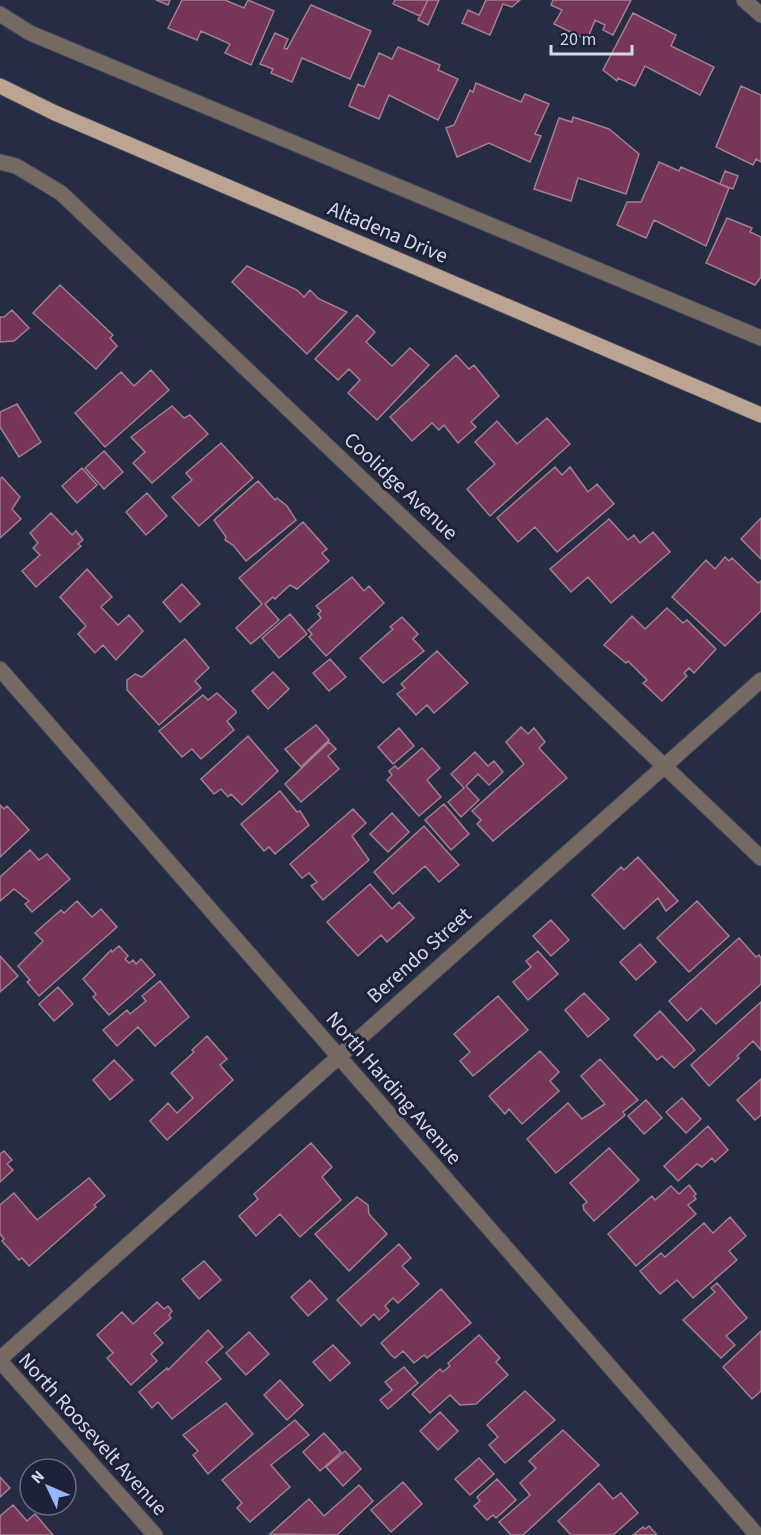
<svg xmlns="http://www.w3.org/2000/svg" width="761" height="1535" font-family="'Source Sans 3',sans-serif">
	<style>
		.building { fill: #773558; stroke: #a0808e; stroke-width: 1.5 }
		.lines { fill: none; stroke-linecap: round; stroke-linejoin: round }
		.minor-casing { stroke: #42485d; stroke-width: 17 }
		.major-casing { stroke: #42485d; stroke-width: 17 }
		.minor { stroke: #756961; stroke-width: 15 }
		.major { stroke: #bca493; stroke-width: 15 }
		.labels { text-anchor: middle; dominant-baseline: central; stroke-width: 6; stroke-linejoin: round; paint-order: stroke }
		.street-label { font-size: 21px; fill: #d4d9e8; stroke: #1d2239 }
	</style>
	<rect width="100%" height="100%" fill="#262c43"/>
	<path class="building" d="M156 0H170L168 5Z
		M182 0H225L244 8 248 0 274 11 251 65 225 53 230 44 201 31 197 40 168 28Z
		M395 0H428L420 16 393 4Z
		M428 0H439L428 25 418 20Z
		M486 0H520L512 7 503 4 490 35 462 23 468 10 479 15Z
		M553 0H631L613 35 603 30 605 25 595 20 587 40 554 24 562 10 551 5Z
		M311 5 371 31 350 79 302 58 292 82 271 73 273 69 260 64 275 33 288 39 284 48 287 49Z
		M633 13 676 35 671 46 714 67 700 95 645 66 635 86 618 78 617 81 603 70Z
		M398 47 440 65 438 70 458 79 438 120 389 95 379 119 349 106 358 84 364 87 379 53 392 59Z
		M476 83 521 102 525 94 549 104 535 134 541 136 530 162 489 143 457 157 446 128 454 125 470 90 473 92Z
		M741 86 761 95V162L756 159 753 165 716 147Z
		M573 117 609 129 639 154 626 194 578 178 571 201 534 189 559 118 572 122Z
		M659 162 679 171 681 167 729 188 706 246 654 220 646 238 617 225 627 202H641Z
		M725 171 738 176 733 189 720 184Z
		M727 218 752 228 750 232 761 237V277L755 285 706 263Z
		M247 266 297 290 304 297 310 290 319 299 347 312 307 354 232 282Z
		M60 285 113 335 110 338 117 346 96 369 33 313Z
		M12 310 29 328 14 341 0 342V317H4Z
		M357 315 375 332 366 342 392 366 410 348 429 365 377 420 348 393 360 380 349 369 338 380 315 359Z
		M456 355 469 369 474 365 499 396 471 422 476 427 458 443 444 425 439 430 432 423 412 441 390 417Z
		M151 370 169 390 105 447 75 413 121 372 134 386Z
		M17 404 41 442 19 457 0 427V412Z
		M172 406 184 418 190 415 208 434 152 483 133 463 145 452 131 437Z
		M547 418 570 444 490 516 467 489 495 464 475 442 497 421 517 444Z
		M221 443 253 478 199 526 172 497 192 480 186 473Z
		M104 451 123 472 104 489 85 468Z
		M555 467 562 475 570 467 588 492 597 484 614 504 557 552 535 527 518 542 497 518Z
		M82 468 97 485 77 503 62 486Z
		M2 477 20 497 12 509 21 519 0 538V479Z
		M258 481 275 500 277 498 287 506 296 520 246 561 233 545 225 540 226 537 214 520Z
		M147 493 167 516 146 535 126 512Z
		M51 513 72 535 76 531 83 540 78 544 81 546 36 587 22 571 40 555 33 548 38 543 30 533Z
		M761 518V559L741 539Z
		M609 519 628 540 634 535 640 543 653 532 670 552 611 603 588 577 571 592 550 569Z
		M303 522 327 549 322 553 329 561 297 589 290 585 275 599 273 597 265 604 279 620 251 644 236 628 262 604 239 578Z
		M725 557 729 561 732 558 758 583 761 581V611L725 646 672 597 706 560 715 569Z
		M87 569 112 597 101 607 118 625 129 615 143 631 116 660 103 645 95 653 78 634 86 626 60 597Z
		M352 577 364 591 369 586 384 603 326 656 309 637 312 634 308 630 321 618 318 614 321 611 316 606Z
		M182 584 200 604 180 622 163 602Z
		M667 608 683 623 687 620 716 649 694 673 689 668 684 673 687 676 662 701 643 683 647 680 628 661 626 663 604 645 632 616 645 629Z
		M290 614 307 634 279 658 262 638Z
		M402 617 418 634 413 639 424 651 383 683 360 658 393 629 390 627Z
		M185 639 209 668 195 681 201 688 159 725 127 690V680L135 674 142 677Z
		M437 651 468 683 434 713 427 705 416 715 397 694 405 688 401 684Z
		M330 659 346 677 329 691 313 673Z
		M273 672 289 689 268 709 252 691Z
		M217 693 236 711V713L227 721 234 730 201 759 192 749 182 757 159 731 203 695 208 700Z
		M316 725 329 740 301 767 285 749Z
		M521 727 528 734 534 728 545 742 539 748 567 778 493 841 477 824 481 820 472 811 524 764 506 742Z
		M399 728 414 746 393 764 378 747Z
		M248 736 278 771 242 805 231 794 228 797 221 789 214 794 201 779Z
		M329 742 336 749 328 756 339 769 301 802 285 784Z
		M422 748 440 768 427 780 441 797 419 816 387 780 392 775 389 771 395 766 398 769Z
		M475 752 488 766 494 761 503 772 489 785 478 774 466 786 479 800 461 817 448 802 464 788 451 774Z
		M280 791 297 812 300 811 309 825 275 854 269 847 264 851 241 824Z
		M444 804 469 834 451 850 425 820Z
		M0 805 4 809 7 806 29 830 0 857Z
		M353 809 366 823 352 836 369 860 323 900 311 886 317 882 309 873 302 878 290 864Z
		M392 813 409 832 388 852 370 834Z
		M424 826 459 865 439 882 425 866 393 894 374 872Z
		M30 850 39 860 47 854 70 879 32 912 25 904 29 901 14 889 0 901V877Z
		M638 857 678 901 666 911 658 898 624 929 592 895 621 867 624 870Z
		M370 884 392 909 399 902 414 918 387 942 381 935 358 956 327 922Z
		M77 901 92 917 101 909 117 927 39 996 27 982 30 980 18 966 43 941 35 933 61 910 64 913Z
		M697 901 729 936 689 972 657 938Z
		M551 920 569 940 551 956 533 936Z
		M739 938 756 957 759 955 761 958V984L716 1024 701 1008 687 1021 669 1001Z
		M640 944 656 962 636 980 620 962Z
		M119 946 128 956 125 959 129 963 133 960 136 964 141 959 155 975 109 1015 93 997 96 994 83 979 111 950 112 952Z
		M538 951 558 974 528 1000 513 982 531 967 526 961Z
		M0 956 18 976 0 992Z
		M160 981 189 1017 155 1046 138 1027 117 1046 103 1030 127 1010 130 1014 146 1001 142 996Z
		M58 987 73 1004 54 1021 39 1004Z
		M584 993 609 1019 588 1037 565 1010Z
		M498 996 528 1030 473 1076 460 1061 470 1052 454 1034Z
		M761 1002V1050L753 1041 737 1056 739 1058 709 1086 691 1065Z
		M660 1011 695 1050 674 1068 662 1056 657 1060 634 1035Z
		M207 1036 227 1059 220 1065 233 1080 167 1140 150 1121 168 1103 177 1113 193 1098 171 1073 194 1052 192 1050Z
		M540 1051 559 1072 550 1081 559 1091 522 1124 509 1109 505 1114 489 1096Z
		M600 1059 638 1100 623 1112 625 1115 556 1173 527 1139 568 1103 582 1119 605 1104 581 1076Z
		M114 1060 133 1080 110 1100 93 1080Z
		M761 1079V1115L755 1120 737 1100Z
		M682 1098 701 1119 686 1133 666 1112Z
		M646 1100 662 1118 644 1134 628 1116Z
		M708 1126 728 1150 715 1162 712 1158 702 1167 697 1164 678 1181 664 1166Z
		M311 1143 332 1167 322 1177 341 1200 300 1237 280 1214 256 1236 239 1216 258 1199 254 1194Z
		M609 1148 639 1180 594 1221 584 1210 583 1205 587 1202 570 1183Z
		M4 1151 12 1160 7 1164 13 1170 0 1182V1154Z
		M89 1178 105 1196 94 1205 96 1207 29 1266 22 1258 19 1260 2 1241 4 1239 0 1234V1205L14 1193 37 1220Z
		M689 1185 696 1194 694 1196 696 1199 688 1205 696 1214 636 1266 608 1234 652 1196 655 1200 671 1186 679 1194Z
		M357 1197 368 1205 369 1214 387 1234 349 1271 315 1234Z
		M730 1217 746 1236 729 1251 737 1260 693 1298 677 1280 660 1294 640 1271 661 1253 665 1257 704 1223 713 1233Z
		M399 1244 411 1258 402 1266 419 1284 398 1303 393 1298 385 1306 389 1311 379 1320 374 1314 361 1326 337 1300Z
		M204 1261 221 1280 199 1299 182 1279Z
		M310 1280 327 1299 308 1316 291 1297Z
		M717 1283 747 1318 726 1336 735 1345 721 1358 683 1320 715 1292 711 1288Z
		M441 1289 471 1323 427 1358 424 1355 414 1363 403 1351 395 1358 391 1355 381 1343Z
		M157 1302 164 1309 168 1306 172 1311 169 1315 171 1318 154 1333 163 1343 151 1354 157 1361 131 1385 107 1358 113 1353 97 1335 122 1312 133 1324Z
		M208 1330 223 1347 206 1362 221 1379 172 1419 158 1402 152 1408 139 1392 167 1368 168 1370Z
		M761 1331V1391L752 1399 723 1367Z
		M249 1332 269 1354 246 1375 226 1353Z
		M479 1335 500 1358 496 1362 508 1375 476 1404 460 1405 450 1395 430 1413 412 1394 440 1369 443 1372 450 1366 448 1363Z
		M333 1345 350 1363 330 1381 313 1362Z
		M404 1367 418 1383 388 1409 380 1400 392 1390 385 1382Z
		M280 1380 303 1405 287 1420 264 1395Z
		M525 1391 555 1420 505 1463 489 1445 498 1437 487 1425Z
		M226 1403 253 1434 208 1474 193 1455 198 1451 183 1435Z
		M440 1412 458 1431 438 1450 420 1431Z
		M295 1420 309 1435 271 1465 290 1487 250 1522 237 1508 242 1503 222 1480Z
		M563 1430 599 1465 523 1535H511L499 1522 530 1495 520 1483 536 1468 529 1461Z
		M324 1433 341 1452 320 1471 303 1452Z
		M345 1451 361 1469 343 1486 326 1467Z
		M479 1458 494 1474 470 1495 455 1479Z
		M0 1477 10 1488 0 1497Z
		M497 1479 516 1500 496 1518 493 1515 487 1520 474 1506 480 1501 477 1497Z
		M403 1482 422 1504 391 1532 371 1510Z
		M599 1483 613 1499 621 1493 638 1513 613 1535H571L558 1521Z
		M359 1485 373 1501 337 1535 270 1534 309 1499 324 1516Z
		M13 1505 27 1521 35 1514 53 1535H0V1516Z
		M649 1526 657 1535H633L643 1527 645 1529Z"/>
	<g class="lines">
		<defs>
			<path id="minor" d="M744 0 761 15
				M0 14 30 33 761 338
				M0 162 16 166 61 193 761 858
				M0 669 757 1535
				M0 1359 761 680
				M0 1361 155 1535"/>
			<path id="major" d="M0 86 55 113 761 415"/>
		</defs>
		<use href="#minor" class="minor-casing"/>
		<use href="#major" class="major-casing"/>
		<use href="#minor" class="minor"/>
		<use href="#major" class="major"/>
	</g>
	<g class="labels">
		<g class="street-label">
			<text transform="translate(388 232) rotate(23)">Altadena Drive</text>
			<text transform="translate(401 486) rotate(43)">Coolidge Avenue</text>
			<text transform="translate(419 955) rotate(-42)">Berendo Street</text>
			<text transform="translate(394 1088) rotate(49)">North Harding Avenue</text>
			<text transform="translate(93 1434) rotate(48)">North Roosevelt Avenue</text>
		</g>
	</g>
	<g transform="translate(48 1487) rotate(314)"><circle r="28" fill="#1d2239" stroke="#666b7f" stroke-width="1.5"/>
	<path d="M0-4.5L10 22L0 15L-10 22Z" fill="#98b6fd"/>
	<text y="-9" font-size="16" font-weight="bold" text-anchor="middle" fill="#d4d9e8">N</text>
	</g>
	<path d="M551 45v9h81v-9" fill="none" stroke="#d4d9e8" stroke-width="3"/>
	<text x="560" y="45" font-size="18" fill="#d4d9e8" stroke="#1d2239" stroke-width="4.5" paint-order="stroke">20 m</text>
</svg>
